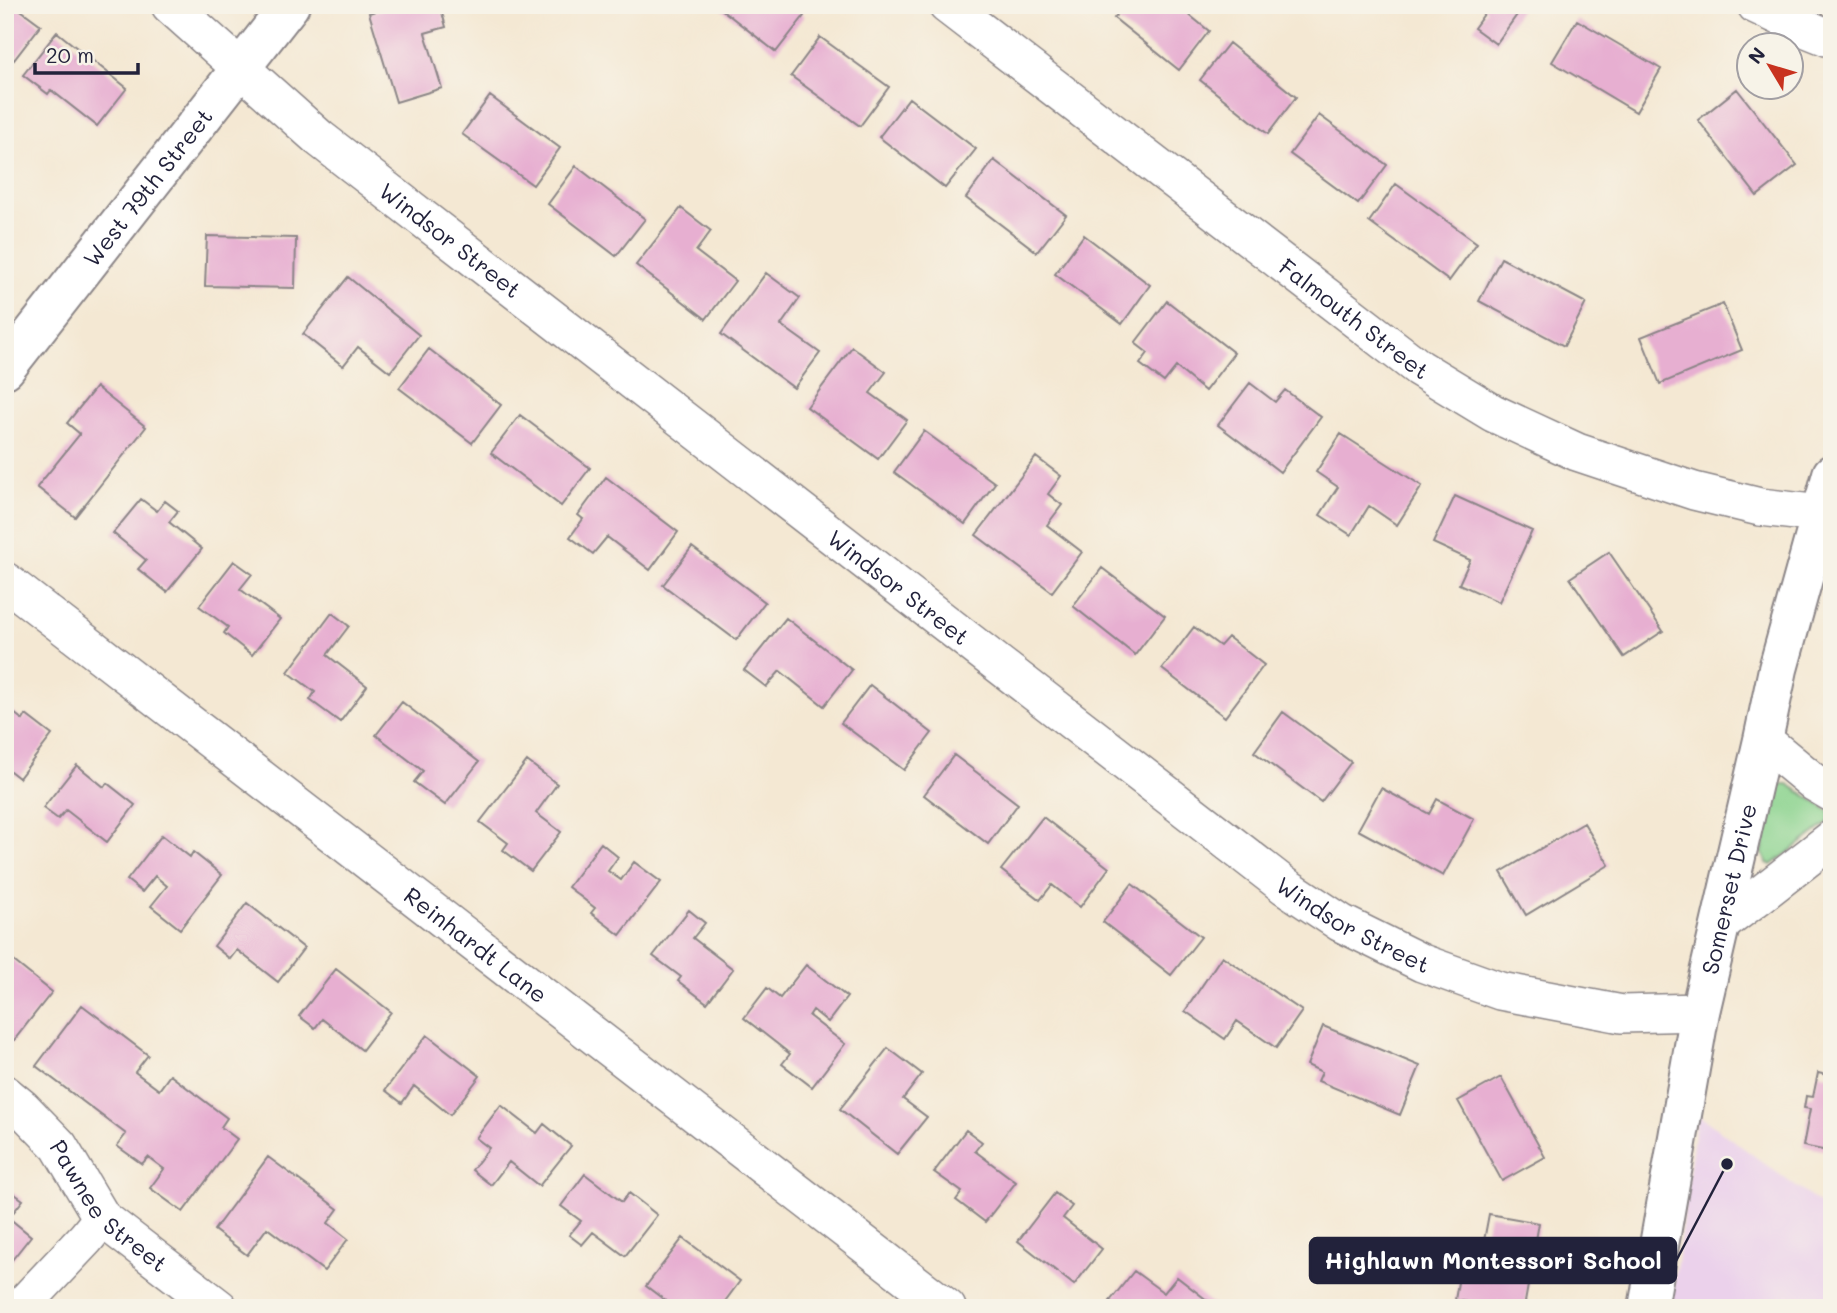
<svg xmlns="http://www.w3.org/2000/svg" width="1837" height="1313" font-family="Mali,sans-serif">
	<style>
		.built { fill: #ebd1eb }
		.green { fill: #8ad38e; stroke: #567a64; stroke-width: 2 }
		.building { fill: #e7afd1 }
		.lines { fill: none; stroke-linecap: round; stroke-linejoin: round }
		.street-casing { stroke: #8b8587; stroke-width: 40 }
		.secondary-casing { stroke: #8b8587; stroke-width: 42 }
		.street { stroke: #fff; stroke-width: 37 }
		.secondary { stroke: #fff; stroke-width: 38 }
		.labels { text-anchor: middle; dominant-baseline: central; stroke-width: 5; stroke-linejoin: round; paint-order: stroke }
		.street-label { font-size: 23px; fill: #22223b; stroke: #f7f3e8 }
		.leader { fill: none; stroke: #22223b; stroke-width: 2.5 }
		.callout-dot { fill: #22223b; stroke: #f7f3e8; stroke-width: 2.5 }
		.callout { fill: #22223b; stroke: #22223b; stroke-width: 2.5 }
		.callout-label { font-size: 24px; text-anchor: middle; font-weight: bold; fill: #fff }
	</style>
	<rect width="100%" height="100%" fill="#f7f3e8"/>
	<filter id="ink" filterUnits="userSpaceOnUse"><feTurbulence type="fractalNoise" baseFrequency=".0143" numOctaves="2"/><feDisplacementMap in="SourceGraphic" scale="14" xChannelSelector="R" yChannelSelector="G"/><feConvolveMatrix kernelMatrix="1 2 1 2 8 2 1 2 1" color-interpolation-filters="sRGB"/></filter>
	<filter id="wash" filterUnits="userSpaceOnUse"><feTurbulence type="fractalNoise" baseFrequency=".00686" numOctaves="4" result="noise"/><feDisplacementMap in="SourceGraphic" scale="28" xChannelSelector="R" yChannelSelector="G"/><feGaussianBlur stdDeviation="1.57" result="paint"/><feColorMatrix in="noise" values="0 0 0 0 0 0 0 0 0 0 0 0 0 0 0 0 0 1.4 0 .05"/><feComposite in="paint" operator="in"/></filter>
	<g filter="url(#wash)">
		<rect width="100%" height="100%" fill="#f4e8d3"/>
		<path class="built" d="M1697 1114 1832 1213V1308H1671Z"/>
		<path class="green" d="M1783 784H1788L1828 810 1831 813 1828 823 1772 865 1767 863 1762 853 1775 791 1778 785Z"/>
		<g id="blocks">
			<path class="building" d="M5 5H14L41 25 14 60 5 53Z
				M394 5H440L446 27 425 33 442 88 396 102 369 13Z
				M716 5H791L804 16 776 52Z
				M1125 5H1177L1209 31 1179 70 1114 18Z
				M1481 5H1524L1496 44 1474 28 1487 10Z
				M1577 20 1661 69 1636 112 1552 62Z
				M57 32 127 88 97 126 51 90 48 94 23 75Z
				M820 37 889 87 860 126 791 76Z
				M1229 43 1296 97 1268 134 1200 80Z
				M1737 89 1797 165 1757 196 1698 120Z
				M490 96 560 148 533 185 462 134Z
				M909 98 976 149 945 188 879 137Z
				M1319 115 1387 165 1358 204 1290 154Z
				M994 160 1066 215 1037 252 966 198Z
				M576 166 645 219 616 256 548 204Z
				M1396 184 1477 243 1449 281 1369 222Z
				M681 208 711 231 696 251 735 281 706 319 636 265Z
				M1084 235 1150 285 1122 324 1055 274Z
				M207 236 296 238 295 288 205 286Z
				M1501 258 1586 303 1564 346 1479 301Z
				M766 273 800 298 781 325 820 353 794 388 721 334Z
				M348 277 419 335 390 372 358 347 343 366 303 334Z
				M1167 301 1234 353 1205 391 1176 367 1164 382 1140 364 1148 353 1135 343Z
				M1723 304 1742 350 1660 384 1641 337Z
				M852 347 886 372 870 393 907 420 878 459 807 407Z
				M429 349 501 405 472 443 399 388Z
				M1250 383 1275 402 1285 390 1321 417 1280 472 1218 425Z
				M96 387 146 427 75 517 37 487 80 434 67 423Z
				M520 415 590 468 561 506 491 453Z
				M924 431 995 483 965 524 894 472Z
				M1341 434 1422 486 1397 525 1369 506 1351 535 1320 515 1338 487 1316 472Z
				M1036 457 1061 476 1048 494 1062 505 1047 525 1082 552 1052 592 976 535Z
				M606 477 678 532 650 570 607 537 593 554 570 537 583 519 578 515Z
				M1455 496 1532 531 1499 602 1459 584 1470 560 1433 543Z
				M141 499 157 511 165 501 178 511 169 522 202 549 167 592 138 569 146 560 113 533Z
				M692 547 765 602 736 640 663 585Z
				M1609 552 1663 631 1624 657 1570 578Z
				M234 561 252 574 240 589 280 619 252 655 224 633 228 627 199 606Z
				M1102 568 1165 616 1135 655 1073 606Z
				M332 613 349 626 327 655 367 686 340 722 310 700 315 692 288 672Z
				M786 618 852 670 824 706 780 671 766 687 744 670Z
				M1194 627 1220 646 1228 637 1264 665 1225 717 1162 669Z
				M870 685 932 733 904 770 841 723Z
				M402 702 479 762 445 805 414 782 423 771 376 735Z
				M5 706 23 720 26 715 52 735 19 778 5 767Z
				M1283 712 1351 762 1321 802 1254 752Z
				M954 755 1018 804 988 844 924 795Z
				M527 761 557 784 536 813 561 832 531 871 503 850 508 843 480 822Z
				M77 765 104 787 107 783 135 805 107 842 66 810 58 819 43 808Z
				M1381 788 1429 814 1437 799 1474 819 1443 876 1358 830Z
				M1043 817 1109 868 1080 907 1052 885 1040 900 1001 870Z
				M1584 823 1609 865 1526 915 1501 872Z
				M162 835 190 857 193 852 222 875 180 929 151 906 167 886 155 876 142 892 127 880Z
				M601 843 618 857 608 871 621 880 634 862 661 882 620 935 591 913 595 908 568 887Z
				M1132 884 1201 937 1171 975 1103 922Z
				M247 903 304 948 278 982 237 950 230 959 214 946Z
				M689 910 705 923 693 938 733 969 707 1003 678 981 681 977 653 956Z
				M5 954 52 992 11 1044 5 1039Z
				M1222 956 1302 1011 1276 1048 1237 1021 1225 1039 1185 1011Z
				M806 965 847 997 828 1022 813 1010 809 1016 845 1044 812 1087 782 1064 790 1054 744 1018 767 988 780 998Z
				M336 969 391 1012 362 1050 322 1019 315 1028 299 1016Z
				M82 1005 148 1055 135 1072 159 1090 170 1075 227 1118 221 1127 237 1139 183 1212 150 1188 164 1169 148 1157 142 1164 117 1146 126 1134 36 1066Z
				M1323 1026 1420 1066 1400 1115 1318 1081 1322 1072 1307 1065Z
				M427 1035 480 1076 450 1115 414 1086 402 1103 385 1090Z
				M888 1048 922 1074 903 1099 927 1117 897 1154 840 1109Z
				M1818 1073 1832 1076V1152L1803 1146 1810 1109 1804 1108 1806 1096 1813 1097Z
				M1501 1077 1545 1157 1502 1181 1458 1101Z
				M501 1105 537 1133 544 1124 571 1146 539 1186 509 1162 491 1185 472 1170 489 1148 476 1138Z
				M966 1130 982 1142 975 1151 1016 1182 985 1222 956 1200 962 1192 934 1172Z
				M268 1157 338 1209 328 1223 348 1239 324 1271 267 1228 247 1255 214 1230Z
				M585 1174 622 1202 629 1193 657 1215 625 1256 593 1232 582 1245 569 1235 581 1221 561 1206Z
				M5 1187 23 1200 9 1218 31 1236 12 1260 5 1255Z
				M1055 1193 1072 1206 1063 1218 1102 1249 1074 1285 1018 1241Z
				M1489 1214 1539 1223 1524 1308H1501L1455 1300 1462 1259 1480 1262Z
				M683 1238 740 1281 720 1308H675L646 1286Z
				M1134 1271 1164 1293 1177 1277 1217 1308H1119L1110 1301Z"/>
		</g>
	</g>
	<g filter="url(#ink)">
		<use href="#blocks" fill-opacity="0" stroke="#8b8587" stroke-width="2"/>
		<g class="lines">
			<defs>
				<g id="street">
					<path id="s1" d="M170 5 319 138 1285 886 1341 923 1422 963 1500 991 1622 1014 1700 1012"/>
					<path id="s2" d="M947 5 1419 368 1493 413 1577 452 1694 491 1760 507 1821 514"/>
					<path d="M1756 5 1807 29 1832 39"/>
					<path id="s3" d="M5 581 947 1308"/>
					<path d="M1763 740 1815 783 1832 793"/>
					<path d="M1721 924 1760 895 1832 839"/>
					<path id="s4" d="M5 1094 22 1108 59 1146 102 1218 219 1308"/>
					<path d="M20 1308 86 1238 102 1218"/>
				</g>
				<g id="secondary">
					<path id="s5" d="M5 369 290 5"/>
					<path id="s6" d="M1648 1308 1700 1012 1763 740 1778 669 1832 474"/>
				</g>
			</defs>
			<use href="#street" class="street-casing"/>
			<use href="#secondary" class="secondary-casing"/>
			<use href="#street" class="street"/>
			<use href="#secondary" class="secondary"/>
		</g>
	</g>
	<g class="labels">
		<g class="street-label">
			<text stroke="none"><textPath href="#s5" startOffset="231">West 79th Street</textPath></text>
			<text stroke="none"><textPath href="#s1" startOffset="366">Windsor Street</textPath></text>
			<text stroke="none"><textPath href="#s2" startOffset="514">Falmouth Street</textPath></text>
			<text stroke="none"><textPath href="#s1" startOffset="933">Windsor Street</textPath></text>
			<text stroke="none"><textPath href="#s6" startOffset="427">Somerset Drive</textPath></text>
			<text stroke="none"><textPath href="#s1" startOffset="1500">Windsor Street</textPath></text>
			<text stroke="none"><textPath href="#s3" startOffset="595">Reinhardt Lane</textPath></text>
			<text stroke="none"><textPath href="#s4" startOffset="154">Pawnee Street</textPath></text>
		</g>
	</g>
	<path class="leader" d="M1727 1164L1676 1261"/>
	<circle class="callout-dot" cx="1727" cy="1164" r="7"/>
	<rect class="callout" x="1310" y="1238" width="366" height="45" rx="7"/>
	<g class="callout-label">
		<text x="1493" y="1269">Highlawn Montessori School</text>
	</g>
	<rect width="1837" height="1313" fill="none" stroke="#f7f3e8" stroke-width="28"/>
	<g transform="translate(1770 66) rotate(308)"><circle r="33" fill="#f7f3e8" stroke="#a29fa3" stroke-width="2"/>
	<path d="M0-5L12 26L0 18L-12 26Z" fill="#c8321e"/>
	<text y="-10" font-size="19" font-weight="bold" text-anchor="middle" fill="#22223b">N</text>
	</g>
	<path d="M35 63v10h103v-10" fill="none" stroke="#22223b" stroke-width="3.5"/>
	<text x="46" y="63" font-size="21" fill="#22223b" stroke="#f7f3e8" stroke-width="5" paint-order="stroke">20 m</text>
</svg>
